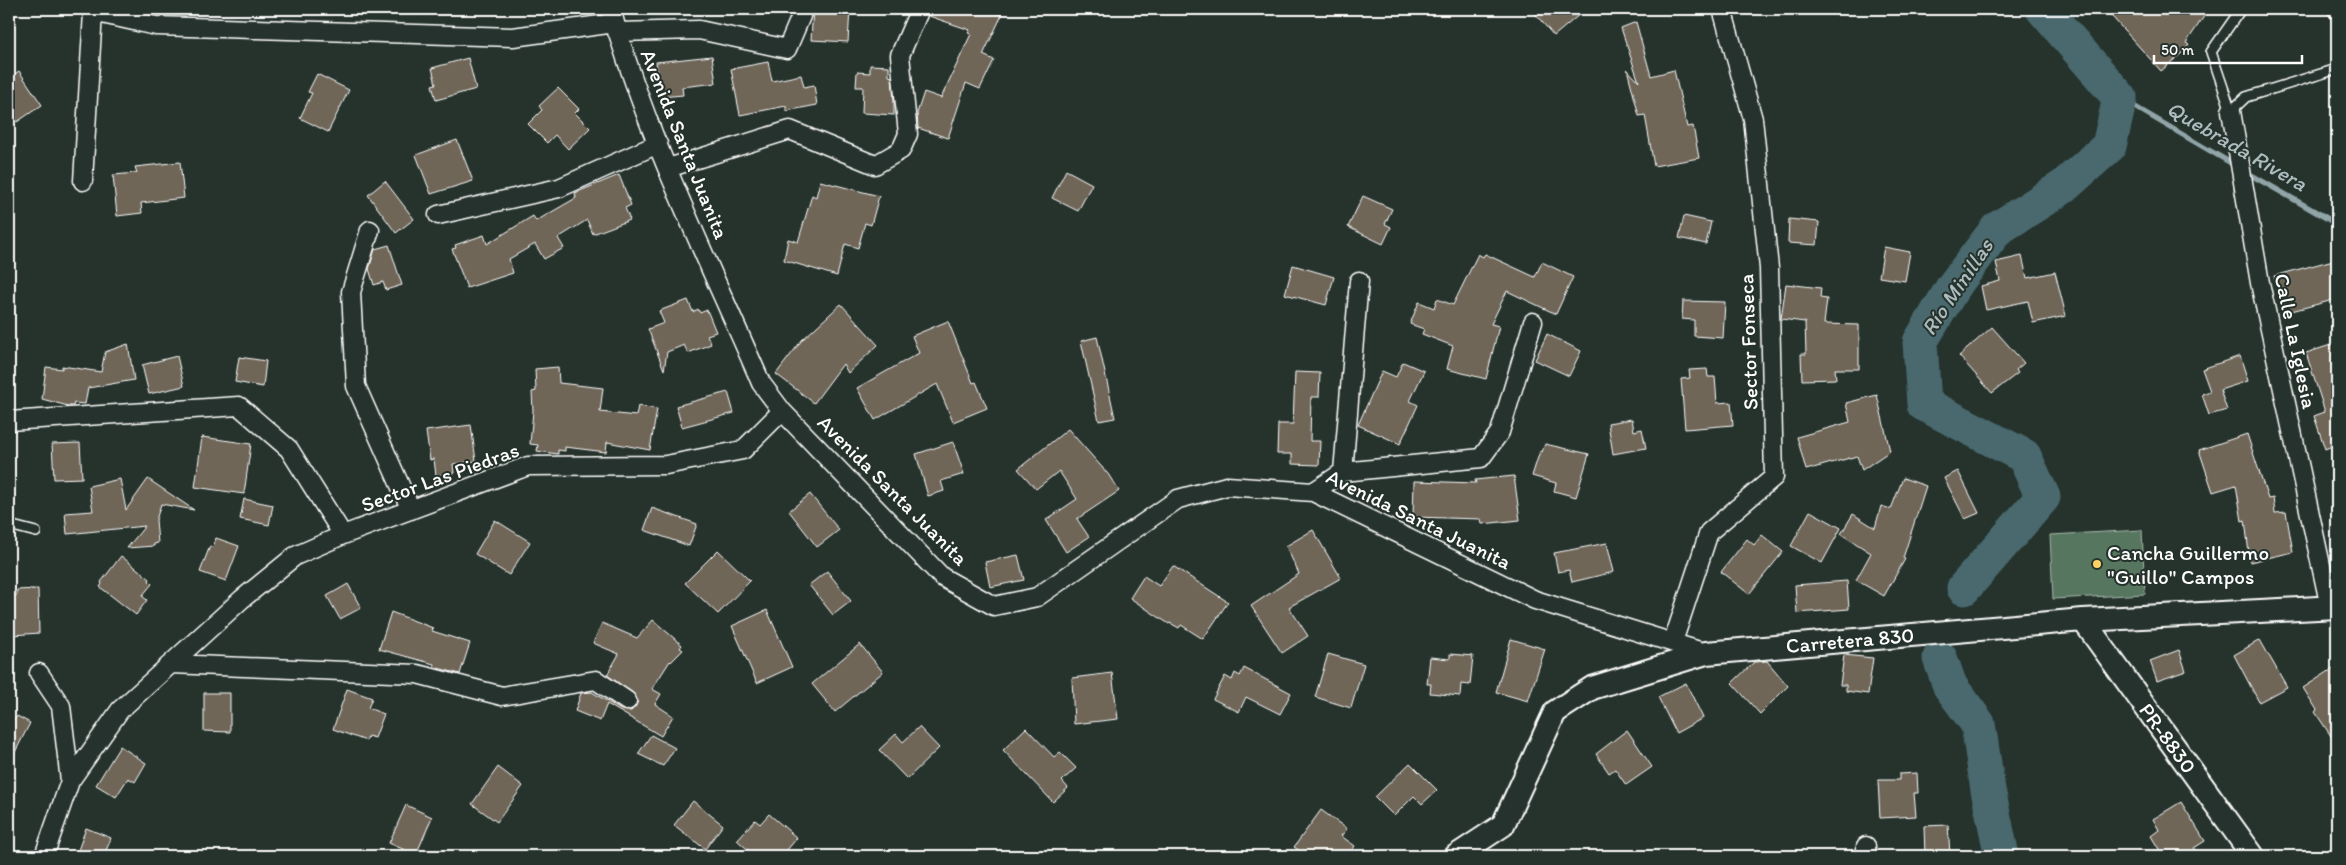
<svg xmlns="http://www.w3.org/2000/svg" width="2346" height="865" font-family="Itim,sans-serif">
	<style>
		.green { fill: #56765f; stroke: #aabaaf }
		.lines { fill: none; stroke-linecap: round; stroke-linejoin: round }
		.stream { stroke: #91a5a8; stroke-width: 5.5 }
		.river { stroke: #48696e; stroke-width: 35 }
		.building { fill: #706659; stroke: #fff }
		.service-casing { stroke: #fff; stroke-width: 12 }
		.minor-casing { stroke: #fff; stroke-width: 21 }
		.tertiary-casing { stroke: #fff; stroke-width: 26 }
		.service { stroke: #26332d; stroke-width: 9 }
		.minor { stroke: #26332d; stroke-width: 18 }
		.tertiary { stroke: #26332d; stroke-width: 22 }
		.poi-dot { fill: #ffd166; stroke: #26332d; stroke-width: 2 }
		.labels { text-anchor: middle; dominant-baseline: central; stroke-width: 4; stroke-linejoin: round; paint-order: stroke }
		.street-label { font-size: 21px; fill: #fff; stroke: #26332d }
		.poi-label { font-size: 21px; fill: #fff; stroke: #26332d; text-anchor: start }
		.water-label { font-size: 22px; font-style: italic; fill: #adbcbe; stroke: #26332d }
	</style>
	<rect width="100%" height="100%" fill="#26332d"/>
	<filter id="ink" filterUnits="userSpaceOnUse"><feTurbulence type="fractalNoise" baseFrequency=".02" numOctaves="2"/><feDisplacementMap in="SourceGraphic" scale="10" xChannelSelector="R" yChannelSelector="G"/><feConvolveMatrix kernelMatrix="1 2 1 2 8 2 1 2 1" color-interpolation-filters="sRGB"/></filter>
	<g filter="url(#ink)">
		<path class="green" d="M2142 530 2145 594 2053 599 2050 535Z"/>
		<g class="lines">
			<path class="stream" d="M2120 98 2236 166
				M2246 172 2337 224"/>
			<path class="river" d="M1964 588 2043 497 2024 456 1924 404 1920 342 1953 287 1997 229 2063 187 2109 146 2120 98 2043 9
				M1940 658 1950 686 1978 724 1988 790 2002 856"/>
		</g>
		<path class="building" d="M813 9H850L848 42 811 40Z
			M930 9H988L1002 15 983 55 994 60 980 89 966 83 948 138 918 128 917 113 924 92 941 98 971 34 968 33 970 30 929 16Z
			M1531 9H1586L1554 36Z
			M2105 9H2209L2186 43 2189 45 2183 52 2161 71Z
			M1636 22 1651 76 1674 70 1687 127 1693 126 1699 158 1654 166 1645 115 1639 116 1627 69 1639 82 1621 28Z
			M712 56 716 83 682 87 683 95 661 97 656 62Z
			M468 58 476 89 436 100 432 85 436 84 432 68Z
			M768 62 772 81 801 75 804 87 814 85 817 105 786 111V106L740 115 731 69Z
			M870 65 889 66V76L892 77 894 102V115L862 113 863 87H856L857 72 870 73Z
			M19 71 42 105 17 122 15 118 9 122V78Z
			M317 74 349 90 328 132 300 118 312 93 308 92Z
			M558 88 579 109 575 113 590 128 568 149 555 135 547 143 528 124 542 110 539 106Z
			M457 140 473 181 431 194 416 155Z
			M180 162 184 198 141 203 142 213 117 216 113 175 137 173 135 167Z
			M1066 170 1092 184 1078 211 1052 198Z
			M619 175 631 205 625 208 630 220 593 234 587 220 558 238 564 248 544 259 535 244 509 259 513 273 467 288 452 249 456 248 455 245 484 235 487 244 533 216 536 221 576 198 575 193Z
			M385 181 414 219 396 233 368 195Z
			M820 181 879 196 871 225 865 223 858 248 845 244 837 276 784 260 788 239 798 242 812 195 816 197Z
			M1363 196 1392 209 1385 224 1391 227 1383 244 1348 227Z
			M1684 216 1711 222 1706 244 1679 238Z
			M1789 219 1819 222 1817 245 1788 243Z
			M389 245 402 285 386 290 383 282 374 285 369 269 375 249Z
			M1884 247 1910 252 1905 281 1879 277Z
			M1478 254 1483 257 1485 254 1535 277 1542 262 1573 277 1556 314 1507 291 1491 324 1499 326 1486 379 1447 369 1453 346 1422 334 1424 329 1410 324 1419 302 1434 308 1437 299 1453 305Z
			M2022 256 2027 278 2055 272 2066 316 2033 323 2028 301 1986 310 1981 286 2000 281 1996 262Z
			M2337 259V299L2284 313 2274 276Z
			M1293 265 1334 277 1326 305 1285 294Z
			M1786 284 1821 288 1820 298 1827 299 1824 324 1859 325V369H1835L1836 379 1802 380 1801 354H1806L1805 322 1781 319Z
			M688 300 693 312 698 309 700 313 707 310 716 332 707 335 711 344 688 353 684 345 667 352 664 370 648 329 664 323 659 311Z
			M1683 301 1725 302 1723 338 1694 336V320L1682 319Z
			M841 304 878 345 848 373 843 364 814 403 776 374 802 340Z
			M948 321 973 383 976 382 987 408 953 422 937 384 875 420 857 388 919 353 912 336Z
			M1992 327 2024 363 2016 370 2018 373 1992 393 1959 356Z
			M1547 334 1581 351 1569 376 1535 360Z
			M1097 337 1115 418 1099 421 1081 341Z
			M2337 343V444L2325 449 2314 416 2325 412 2306 353Z
			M128 344 134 380 88 388 85 404 74 403 73 406H68L42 399 46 367 62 369V366L101 372 105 352Z
			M177 356 184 386 149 394 142 365Z
			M2240 356 2248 381 2220 390 2227 410 2209 415 2202 394 2210 391 2202 369Z
			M239 357 266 361 263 387 235 382Z
			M1403 362 1424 371 1410 401 1418 405 1400 444 1358 425 1382 371 1396 377Z
			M558 367 559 383 603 388 600 412 636 416 638 406 657 409 650 450 607 442 606 452 565 447V451L558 450V454L537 451 538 445 530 444 533 411 532 392 536 391 535 369Z
			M1707 369 1708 377H1715L1717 403 1731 402 1733 425 1685 429 1681 379 1690 378 1689 370Z
			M1295 372 1320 373 1319 397H1311L1310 441H1320L1319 465 1292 464V454H1277L1278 424H1293Z
			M728 392 734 413 682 427 676 406Z
			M1877 395 1890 451 1862 470 1857 456 1806 470 1797 437 1850 422 1846 403Z
			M1632 419 1634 431 1642 429 1646 448 1613 454 1608 423Z
			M471 425 476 461 453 464 454 473 436 476 434 459 430 460 426 431Z
			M1068 429 1108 474 1119 491 1077 519 1089 537 1066 552 1046 520 1077 499 1059 471 1036 489 1018 469Z
			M2247 434 2268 499 2273 498 2275 513 2286 512 2293 552 2250 562 2245 520 2242 521 2236 485 2213 492 2199 450Z
			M202 437 251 444 244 494 195 487Z
			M953 442 964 474 941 481 944 491 928 496 916 454Z
			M80 443 82 478 54 479 52 444Z
			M1545 444 1589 454 1576 497 1554 491 1556 483 1532 476 1540 451 1542 452Z
			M1958 471 1979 513 1965 519 1944 478Z
			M1514 476 1520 520 1482 524 1481 519 1413 517 1414 481 1476 483 1475 480Z
			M1903 478 1926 486 1903 558 1905 559 1884 596 1856 580 1871 553 1841 534 1853 514 1875 528 1881 506 1891 509Z
			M120 479 126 510 148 479 194 510 161 504 156 520 158 543 154 544V546L127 548 145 526 67 534 65 513 93 511 89 486Z
			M810 494 839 530 817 547 789 511Z
			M244 499 273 505 269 525 240 519Z
			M652 508 697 524 689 546 644 530Z
			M1810 511 1841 528 1822 563 1791 546Z
			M495 520 530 542 509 575 475 554Z
			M1313 530 1341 578 1289 607 1308 636 1282 653 1251 606 1299 574 1286 546Z
			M1762 535 1783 552 1749 594 1721 572 1747 539 1754 545Z
			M216 538 239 546 226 581 200 572 210 546 213 547Z
			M1607 543 1614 572 1572 582 1569 570 1558 572 1554 553Z
			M718 550 750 581 718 614 685 583Z
			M1018 555 1024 580 990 587 985 562Z
			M121 556 150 579 149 581 152 584 142 596 147 600 136 615 100 587 102 584 101 582Z
			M1173 566 1228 602 1203 639 1181 625 1179 628 1170 623 1169 624 1130 598 1144 576 1159 586Z
			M827 571 851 601 833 615 809 585Z
			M1847 581 1849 609 1797 613 1795 585Z
			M348 584 361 608 340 619 327 596Z
			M38 589 39 633 13 635 11 613H9V596L17 595V590Z
			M767 610 792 667 757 683 732 626Z
			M391 612 433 628 432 631 470 643 460 674 434 667V664L379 649Z
			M653 620 682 645 680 648 683 650 671 662 670 661 652 689 661 694 655 704 673 716 661 736 607 704 600 721 575 711 581 693 592 692 621 710 631 711 635 707 638 701 633 693 607 675 619 654 593 643 602 623 637 638Z
			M1511 639 1545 649 1528 701 1496 692Z
			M2260 640 2287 687 2259 702 2234 655Z
			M860 644 883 672 835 712 812 684Z
			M2179 650 2186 671 2157 681 2150 661Z
			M1328 654 1364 664 1351 708 1315 697Z
			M1450 654 1473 656 1470 685 1461 684 1460 696 1430 693 1431 684H1427L1430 657 1450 659Z
			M1844 655 1873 658 1868 694 1846 691V685H1840Z
			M1767 661 1788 686 1760 714 1732 683 1754 662Z
			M2337 666V745L2315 712 2317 710 2303 688Z
			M1244 668 1291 693 1280 714 1246 697 1239 712 1213 699 1225 676 1232 680 1235 673 1240 676Z
			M1112 673 1118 719 1074 724 1072 678Z
			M1686 683 1703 718 1676 733 1658 697Z
			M347 689 372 698 368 708 384 714 375 738 368 736 366 741 333 729Z
			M204 693H230V732L204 731Z
			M9 716 15 719 17 716 30 723 9 764Z
			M919 727 939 748 907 779 879 750 896 734 903 742Z
			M1026 728 1054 757 1060 752 1076 768 1062 781 1068 788 1053 802 1003 750Z
			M1627 730 1652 767 1626 785 1615 769 1609 773 1596 754Z
			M651 735 675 748 663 766 638 754Z
			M120 746 146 763 135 782 128 778 116 797 96 785Z
			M1410 763 1437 790 1422 804 1414 796 1394 816 1375 797Z
			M498 767 523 786 497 822 472 804Z
			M1917 773 1918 793H1914L1916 816 1880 818 1878 780H1899V774Z
			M693 801 723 825 705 849 674 825Z
			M2181 802 2205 841 2194 848 2200 856H2163L2151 836 2159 830 2153 819Z
			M406 805 432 817 416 855 389 843Z
			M1321 810 1347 829 1341 836 1355 846 1348 856H1307L1294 847Z
			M769 814 797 838 782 856H755L737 840 755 820 760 824Z
			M1948 825 1950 855 1925 856 1924 826Z
			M86 828 111 838 104 856H76Z"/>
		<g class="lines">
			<defs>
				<path id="service" d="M2241 9 2211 52 2231 111 2246 97 2337 69
					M2332 9 2337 18
					M9 525 36 532"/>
				<path id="minor" d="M90 9 93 12 156 26 513 37 615 23
					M611 9C647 138 708 260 761 383L782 411 942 577 994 606 1037 597 1178 499 1227 486 1313 492 1535 600 1706 653
					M617 32 699 30 787 49 801 16
					M2231 111 2260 283 2330 607
					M668 168 790 130 875 165 901 150 908 134 900 55 920 9
					M83 181 93 12
					M438 215 559 188 658 144
					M370 230 351 292 356 386 411 510
					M9 421 239 406 289 449 343 535
					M1343 472 1481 458 1500 432 1533 322
					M1313 492 1343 472 1359 281
					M1673 642 1709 532 1774 477 1769 268 1753 119 1722 9
					M171 664 417 674 502 696 596 680 627 701
					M39 673 61 706 70 781
					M1866 846V856
					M44 856 70 781 120 710 242 599 295 556 343 535 528 466 666 465 743 450 782 411"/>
				<path id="tertiary" d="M2083 620 2253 856
					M1456 856 1503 825 1555 712 1592 688 1706 653 2083 620 2337 607"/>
			</defs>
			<use href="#service" class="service-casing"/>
			<use href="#minor" class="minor-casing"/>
			<use href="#tertiary" class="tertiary-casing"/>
			<use href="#service" class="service"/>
			<use href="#minor" class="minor"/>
			<use href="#tertiary" class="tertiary"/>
		</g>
	</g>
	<circle class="poi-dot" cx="2097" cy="564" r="5"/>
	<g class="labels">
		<g class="street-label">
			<text transform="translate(685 144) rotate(68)">Avenida Santa Juanita</text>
			<text transform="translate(2296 341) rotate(78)">Calle La Iglesia</text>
			<text transform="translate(1748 342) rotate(-92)">Sector Fonseca</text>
			<text transform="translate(440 477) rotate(-20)">Sector Las Piedras</text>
			<text transform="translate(893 490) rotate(45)">Avenida Santa Juanita</text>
			<text transform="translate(1419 519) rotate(26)">Avenida Santa Juanita</text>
			<text transform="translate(1850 640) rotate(-5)">Carretera 830</text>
			<text transform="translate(2168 738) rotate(54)">PR-8830</text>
		</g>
		<g class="poi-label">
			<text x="2107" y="552">Cancha Guillermo<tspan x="2107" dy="24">"Guillo" Campos</tspan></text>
		</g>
		<g class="water-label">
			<text transform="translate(2237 146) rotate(30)">Quebrada Rivera</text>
			<text transform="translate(1957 287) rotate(-56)">Río Minillas</text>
		</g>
	</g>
	<rect width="2346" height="865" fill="none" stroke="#26332d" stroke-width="30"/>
	<rect x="15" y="15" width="2316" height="835" fill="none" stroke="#fff" stroke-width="2" filter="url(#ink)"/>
	<path d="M2154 55v8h148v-8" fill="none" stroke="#ffffff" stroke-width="2.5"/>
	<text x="2161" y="55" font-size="15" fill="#ffffff" stroke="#26332d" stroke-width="4" paint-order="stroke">50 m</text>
</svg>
